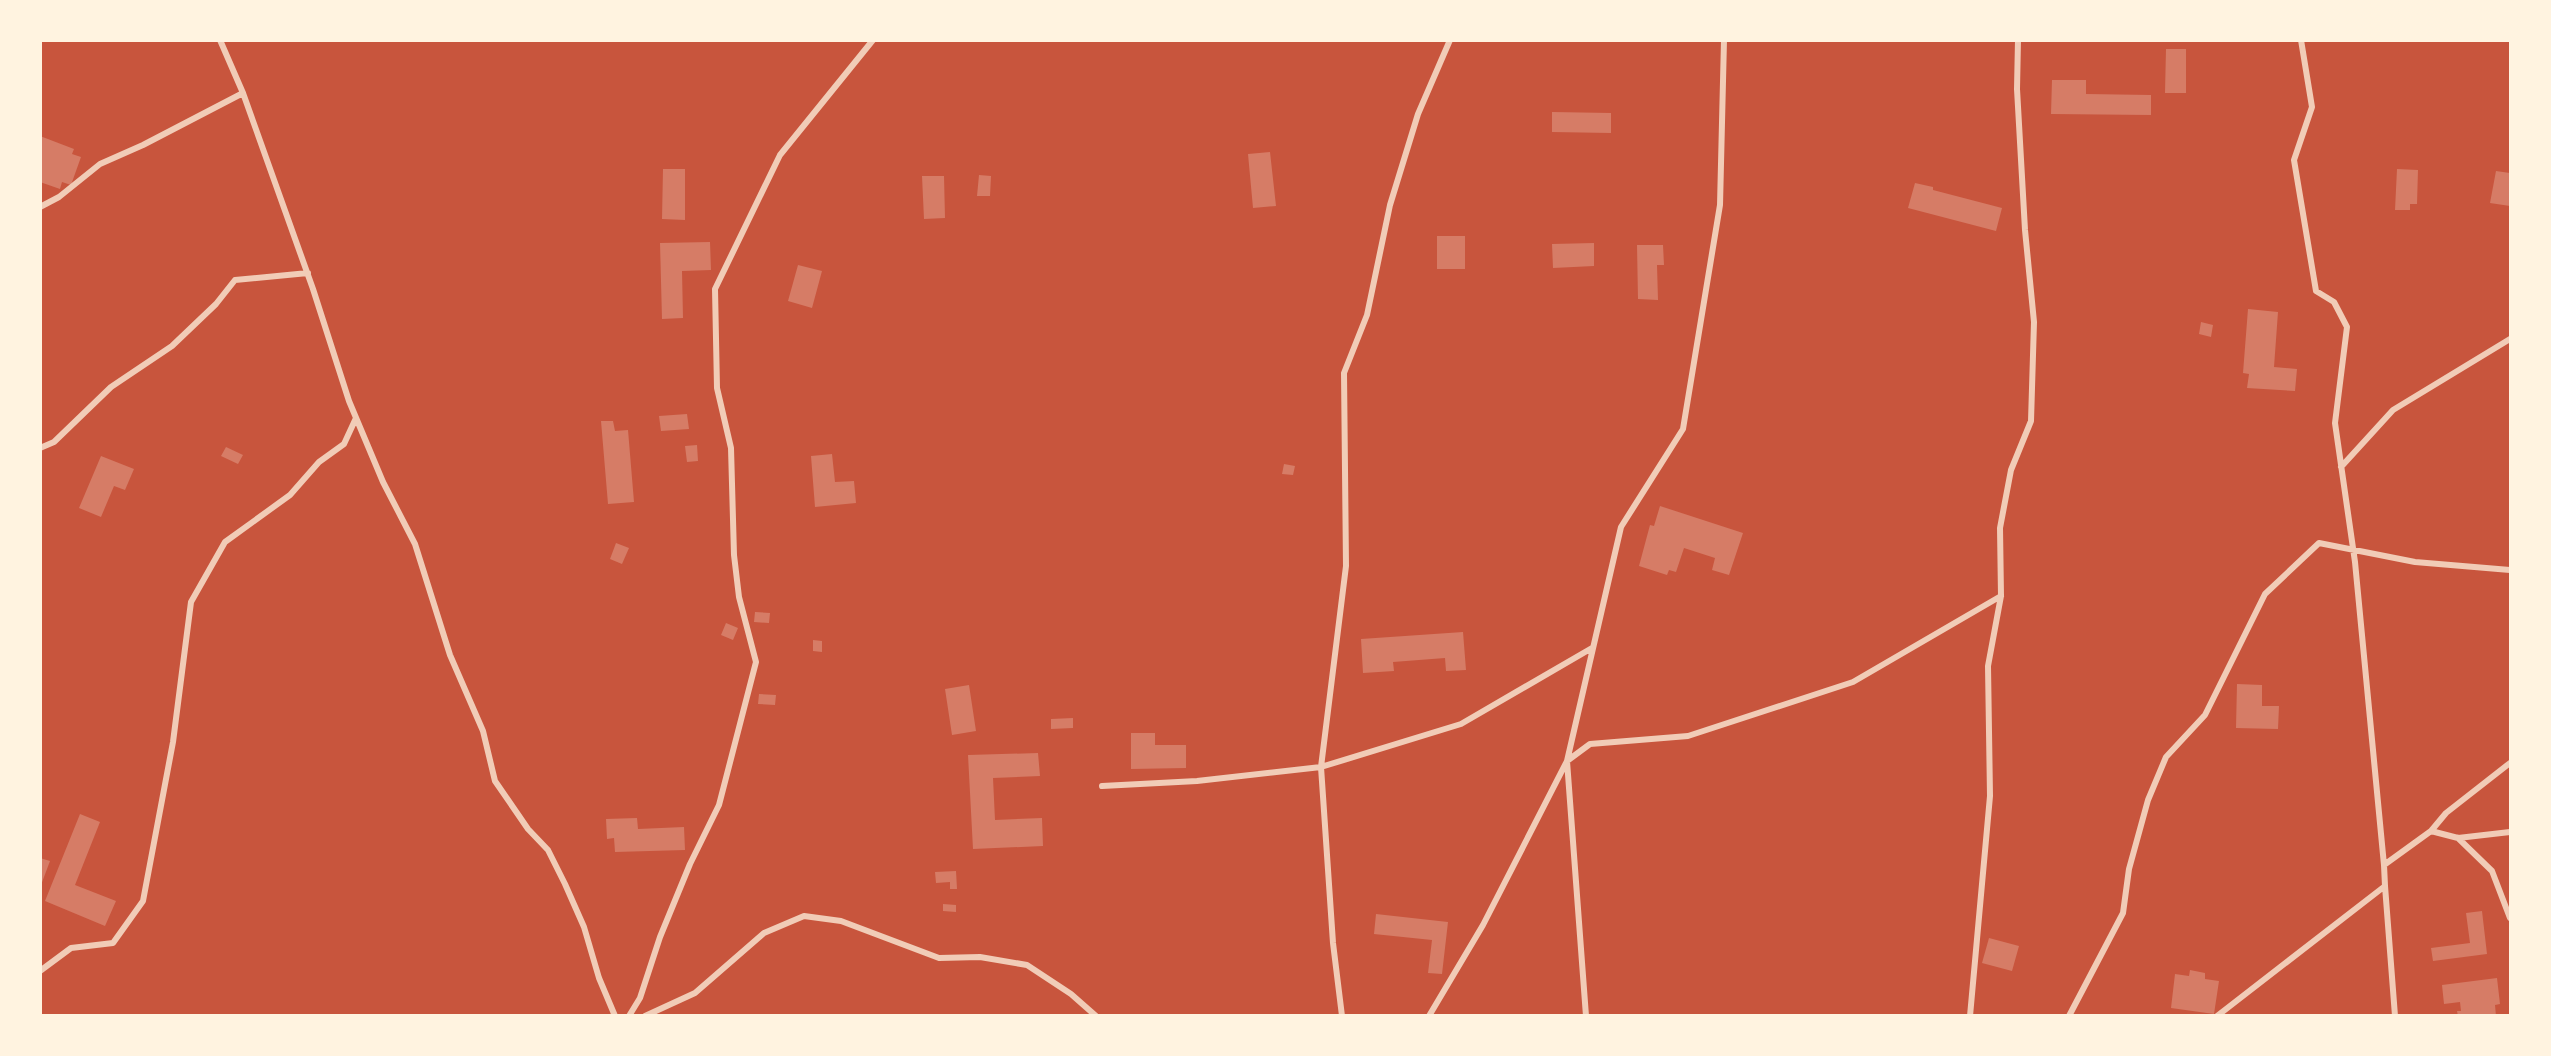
<svg xmlns="http://www.w3.org/2000/svg" width="2551" height="1056" font-family="Ubuntu,sans-serif">
	<style>
		.building { fill: #d67c66 }
		.lines { fill: none; stroke-linecap: round; stroke-linejoin: round }
		.minor { stroke: #f1ccb7; stroke-width: 6 }
	</style>
	<rect width="100%" height="100%" fill="#c8553d"/>
	<path class="building" d="M2166 49H2186V93H2165Z
		M2052 80H2086V94L2151 95V115L2051 114Z
		M1552 112 1611 113V133L1552 132Z
		M40 136 74 149 72 154 81 157 71 185 62 182 60 189 40 182Z
		M1270 152 1276 206 1253 208 1248 154Z
		M663 169H685V220L662 219Z
		M2397 169 2418 170 2417 204H2410V210H2395Z
		M2496 171 2510 173V206L2490 203Z
		M979 175 991 176 990 196H977Z
		M922 176H944L945 218 924 219Z
		M1915 183 1933 187V190L2002 208 1996 231 1908 208Z
		M1437 236H1465V269H1437Z
		M710 242 711 270 682 271 683 318 662 319 660 243Z
		M1594 243V266L1553 268 1552 244Z
		M1637 245H1663L1664 265H1657L1658 300 1638 299Z
		M798 265 822 271 812 308 788 301Z
		M2248 309 2278 312 2274 367 2297 369 2295 391 2247 388 2249 374 2243 373Z
		M2201 322 2213 325 2211 337 2199 334Z
		M687 414 689 429 661 431 659 416Z
		M601 421H613L615 431 628 430 634 502 608 504Z
		M697 445 698 461 687 462 685 446Z
		M226 447 243 455 238 464 221 456Z
		M832 454 835 482 854 481 856 503 815 507 811 456Z
		M101 456 134 469 125 490 114 486 101 517 79 508Z
		M1284 464 1295 466 1293 475 1282 474Z
		M1660 506 1743 533 1729 575 1712 570 1715 558 1684 548 1676 572 1669 570 1667 575 1639 566 1650 525 1654 526Z
		M616 543 629 548 622 564 610 559Z
		M755 612 770 613 769 623 754 622Z
		M726 623 738 628 733 640 721 635Z
		M1463 632 1466 670 1446 671 1445 658 1393 662 1394 671 1363 673 1361 639Z
		M813 640 822 641V652L813 651Z
		M2237 684 2262 685V706H2279L2278 729 2236 728Z
		M969 685 976 731 952 735 945 689Z
		M759 694 776 695 775 705 758 704Z
		M1073 718V728L1051 729V719Z
		M1131 733H1155V745H1186V768L1131 769Z
		M1038 753 1040 776 993 778 995 820 1042 818 1043 846 973 849 968 755Z
		M80 814 100 822 75 885 116 901 105 926 45 901Z
		M637 818 638 829 684 827 685 850 615 852 614 838 607 839 606 819Z
		M40 858 50 861 41 885H40Z
		M956 871 957 889H950V882L936 883 935 872Z
		M943 904 956 905V912L943 911Z
		M2482 911 2487 954 2433 961 2431 948 2470 943 2466 913Z
		M1376 914 1448 922 1442 974 1428 973 1432 940 1374 934Z
		M1989 938 2019 946 2012 971 1982 963Z
		M2190 970 2205 973V979L2219 981 2214 1014 2171 1008 2175 974 2189 976Z
		M2497 978 2500 1004 2495 1005 2496 1016H2458L2457 1011H2461L2460 1002 2444 1004 2442 985Z"/>
	<g class="lines">
		<path class="minor" d="M220 40 243 93 313 289 349 401 383 482 415 544 450 655 483 731 495 781 528 829 548 850 565 884 584 927 599 978 615 1016
			M2301 40 2312 107 2294 160 2316 291 2334 302 2347 327 2335 423 2355 562 2384 865
			M40 207 59 197 100 164 143 145 243 93
			M40 448 54 442 111 387 172 346 216 304 235 280 308 273
			M2341 467 2393 410 2510 339
			M1102 786 1197 781 1321 767 1461 724 1592 648
			M2431 831 2458 838 2510 832
			M2458 838 2492 871 2510 918
			M2385 886 2395 1016
			M40 971 71 948 113 943 143 901 173 742 191 602 225 542 290 495 319 462 344 444 356 418
			M629 1016 640 998 660 937 690 864 719 805 756 662 739 597 734 555 731 448 717 388 715 289 780 155 873 40
			M645 1016 695 993 764 933 804 916 841 921 939 958 980 957 1027 965 1071 994 1096 1016
			M1342 1016 1333 943 1321 767 1346 566 1344 373 1367 315 1390 205 1418 114 1450 40
			M1429 1016 1483 925 1567 761 1621 527 1683 429 1720 205 1724 40
			M1586 1016 1567 761 1590 744 1688 736 1853 682 2001 596
			M1970 1016 1990 796 1988 666 2001 596 2000 528 2011 470 2031 421 2034 322 2025 230 2017 89 2018 40
			M2069 1016 2123 913 2129 869 2148 800 2166 757 2205 715 2265 594 2319 543 2415 562 2510 570
			M2217 1016 2385 886 2384 865 2431 831 2446 813 2510 763"/>
	</g>
	<rect width="2551" height="1056" fill="none" stroke="#fff3e0" stroke-width="84"/>
</svg>
